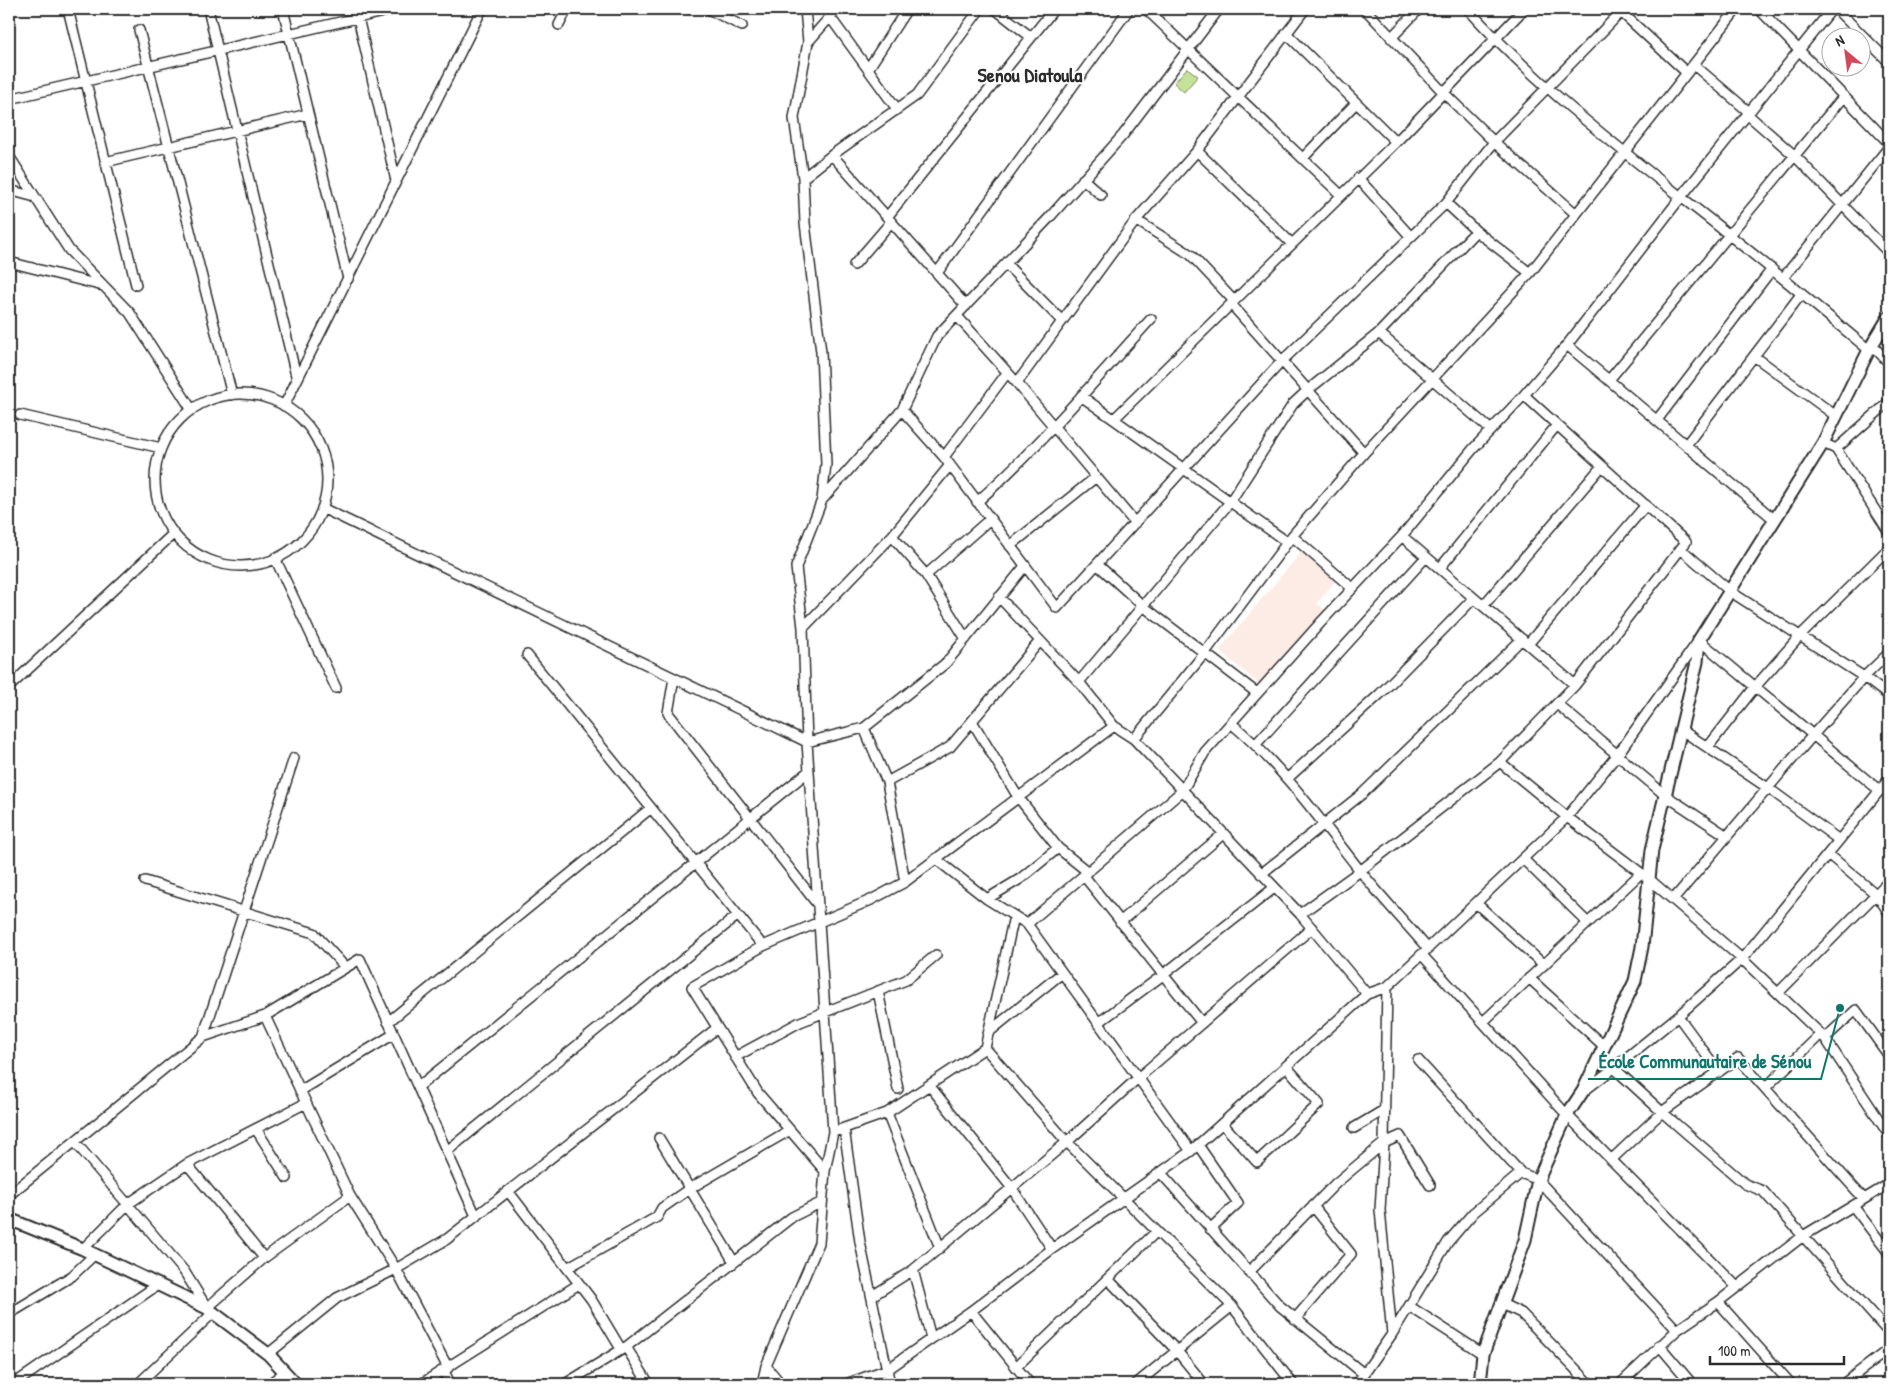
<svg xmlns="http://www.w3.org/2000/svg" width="1898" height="1393" font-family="'Patrick Hand',sans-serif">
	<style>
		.built { fill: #fdece6 }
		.green { fill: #c5e299; stroke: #788662 }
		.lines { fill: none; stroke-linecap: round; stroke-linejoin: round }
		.minor-casing { stroke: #2b2b2b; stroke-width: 12 }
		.tertiary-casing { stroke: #2b2b2b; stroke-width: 15 }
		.minor { stroke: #fff; stroke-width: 9 }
		.tertiary { stroke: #fff; stroke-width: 11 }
		.labels { text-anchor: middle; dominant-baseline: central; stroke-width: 4; stroke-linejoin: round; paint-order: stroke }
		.quarter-label { font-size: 20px; font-weight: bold; fill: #2b2b2b; stroke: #fff }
		.leader { fill: none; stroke: #0f766e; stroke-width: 2 }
		.callout-dot { fill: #0f766e; stroke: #fff; stroke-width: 2 }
		.callout-label { font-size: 19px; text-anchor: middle; font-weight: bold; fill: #0f766e; stroke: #fff; stroke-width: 4; stroke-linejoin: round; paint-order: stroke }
	</style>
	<rect width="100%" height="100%" fill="#fff"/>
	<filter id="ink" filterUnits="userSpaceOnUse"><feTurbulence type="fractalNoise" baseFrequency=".02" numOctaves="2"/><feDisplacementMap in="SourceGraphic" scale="10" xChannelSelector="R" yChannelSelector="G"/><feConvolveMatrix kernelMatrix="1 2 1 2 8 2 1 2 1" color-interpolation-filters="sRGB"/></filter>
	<g filter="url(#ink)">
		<path class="built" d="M1303 550 1337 579 1317 603 1325 610 1261 686 1219 650Z"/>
		<path class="green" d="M1187 68 1198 76 1184 92 1174 83Z"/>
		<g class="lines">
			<defs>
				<path id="minor" d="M68 9 136 285
					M208 9 297 380
					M283 9 348 279
					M356 9 396 181
					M708 9 742 26
					M995 9 1031 37
					M1146 9 1341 195
					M1365 9 1443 92 1494 142 1576 214
					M1468 9C1531 79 1607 139 1681 197 1745 246 1807 298 1869 350
					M1618 9 1687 73
					M1759 9 1889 143
					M1836 9 1889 62
					M830 17 897 109
					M559 25 567 9
					M139 30 232 395
					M1286 33 1396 142
					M1391 38 1419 9
					M808 42 837 9
					M1694 65 1749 112
					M868 69 907 9
					M9 99 396 9
					M1747 114 1795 156 1889 253
					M1197 151 1292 244
					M832 155 966 306
					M9 156 69 250 130 313 192 410
					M1303 158 1356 103
					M105 162 308 114
					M803 178 832 155 917 95 980 9
					M1358 178 1411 237
					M1083 179 1101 195
					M9 190 35 197
					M1446 203 1476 231
					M887 217 1054 9
					M1136 220 1191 255 1234 301
					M9 262 103 286
					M1006 264 1062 321
					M854 265 891 222
					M937 273 1129 9
					M1783 278 1889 147
					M1231 304 1364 453
					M957 316 1017 383 1135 523
					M1379 333 1491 430
					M1567 345 1775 520
					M1872 345 1889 363
					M1754 356 1836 416
					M1609 380 1844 96
					M1017 383 1136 220 1197 151 1305 9
					M155 480a86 86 0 1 1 172 0a86 86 0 1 1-172 0Z
					M1081 396 1287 542
					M284 406 482 9
					M902 410 944 457 1057 608 1282 361 1446 203 1494 142 1624 9
					M20 415 161 448
					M1114 419 1396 142 1524 9
					M1657 420 1772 269
					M1823 443 1836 449 1889 532
					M1686 445 1802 293
					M1836 449 1889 402
					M944 457 1007 373
					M822 500 902 410 937 336 1049 218 1123 135 1219 9
					M977 502C1040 446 1094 381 1151 319
					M322 508 807 742 864 728 946 663 1025 566
					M892 536 926 575 966 639
					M1292 536 1352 588
					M1402 536 1575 685
					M1010 546 1096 477
					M1681 549 1731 592 1864 677 1889 696
					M275 558 336 688
					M1098 565 1143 606 1257 693
					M1440 568 1557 425
					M926 575 990 519
					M999 597 1079 682 1114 726 1134 739 1300 914 1367 994
					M1483 606 1602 466
					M803 628 892 536 950 465
					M1528 644 1646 505
					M527 655 763 946
					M674 678 668 713 818 905
					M1079 682 1230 502 1293 404 1308 390 1379 333 1476 231 1530 273
					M9 687 173 534
					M1557 704 1665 795 1727 836
					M972 721 1018 797 1058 848 1088 872
					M1231 723C1281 765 1318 817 1358 868 1380 896 1405 922 1428 949
					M864 728 887 782 905 882
					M1680 729 1768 788 1839 840
					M1134 739 1204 654 1292 536 1364 453 1530 273 1737 9
					M1256 744 1426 557
					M1708 747 1755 687 1800 636 1889 548
					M1500 762 1575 685 1686 542 1524 395
					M1288 778 1380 694 1474 598
					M887 782 950 747 1040 641
					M1828 854 1877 895 1889 913
					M1523 859 1588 923
					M1261 874 1362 794 1522 639
					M1084 876 1202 1023
					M145 881 314 933 345 967
					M987 899 1020 879 1058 848
					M1673 900 1813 735 1864 677 1889 653
					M1476 903 1544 965
					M1300 914 1360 871 1500 762 1567 817 1649 879 1742 959 1825 1038 1889 1135
					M1120 922 1223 834
					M1027 924 1182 791 1205 752 1323 620 1402 536 1473 449 1524 395 1567 345 1681 197 1832 9
					M1422 955 1567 1115 1737 1287
					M1529 978 1605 1047
					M1387 987 1384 1143 1380 1210 1392 1334
					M878 991 898 1089
					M1778 993 1889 881
					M265 1016 350 1196 396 1269 448 1368
					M1678 1016 1719 1072
					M388 1022 651 808
					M1483 1022 1641 873
					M1098 1023 1163 975 1274 888
					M989 1032 1062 973
					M203 1037 294 758
					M1825 1038 1856 1010 1889 1056
					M985 1048 1067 1142 1232 1306 1293 1384
					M735 1057 800 1022 906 980 936 955
					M1418 1060 1521 1173 1538 1180 1677 1330
					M1614 1068 1662 1112 1745 1184 1763 1191 1889 1333
					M929 1085 1011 1187 1052 1249
					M418 1087 809 771
					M1765 1088 1821 1034
					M300 1091 394 1034
					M1584 1091 1614 1068 1678 1016 1742 959 1889 779
					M887 1113 940 1248
					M1222 1123 1257 1162 1319 1104 1286 1066
					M844 1128 860 1242 890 1384
					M1354 1128 1384 1110
					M256 1129 287 1178
					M833 1132 887 1113 985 1048 1014 916
					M659 1138 734 1262
					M75 1142 184 1271 207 1308 264 1258 350 1196
					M1198 1145 1238 1203 1210 1229
					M447 1151 738 915
					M1191 1151 1367 994 1387 987 1567 817 1618 754 1699 640 1880 791
					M1611 1160 1662 1112 1738 1058 1864 1199
					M187 1164 264 1258
					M825 1171 758 1093 692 987 763 946 871 900 905 882 1114 726
					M1160 1172 1280 1306 1364 1374
					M508 1191 591 1299 621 1349
					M9 1195 203 1037 265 1016 360 959 476 1216
					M1853 1206 1889 1253
					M83 1249 128 1204 187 1164 306 1103
					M567 1268 657 1217 662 1208 689 1189 790 1130
					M913 1270 931 1338
					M1249 1272 1336 1183 1384 1143 1400 1136 1430 1185
					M1108 1279 1177 1351 1204 1384
					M872 1296 913 1270 1067 1142 1138 1078 1312 928
					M1718 1302 1791 1384
					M1502 1304 1521 1313 1590 1384
					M1409 1306 1483 1354
					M971 1311 1030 1384
					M9 1314 72 1276 95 1254
					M1295 1319 1351 1254 1313 1206
					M1659 1345 1692 1384
					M626 1347 792 1217 822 1202
					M268 1354 337 1298 396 1269 447 1239 717 1028
					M766 1366 781 1384
					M1016 1367 1156 1232
					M444 1371 450 1384
					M14 1384 159 1284
					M138 1384 213 1313
					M269 1384 285 1372
					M421 1384 579 1284
					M565 1384 626 1347 649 1384
					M762 1384 766 1366 819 1243 825 1171 833 1132 807 742 803 628 796 567 822 500 826 464 821 352 805 223 803 178 794 118 808 42 805 9
					M846 1384 888 1369 971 1311 1052 1249 1191 1151 1027 924 987 899 936 859
					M1136 1384 1232 1306
					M1357 1384 1392 1334 1448 1242 1473 1213 1521 1173
					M1620 1384 1677 1330 1718 1302 1803 1236 1889 1184
					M1843 1384 1889 1349"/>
				<path id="tertiary" d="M9 1219 83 1249 207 1308 268 1354 296 1384
					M1480 1384 1483 1354 1525 1240 1538 1180 1567 1115 1583 1091 1635 981 1642 947 1652 850 1697 662 1699 640 1823 443 1869 350 1889 317"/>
			</defs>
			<use href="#minor" class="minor-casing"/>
			<use href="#tertiary" class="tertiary-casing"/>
			<use href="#minor" class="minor"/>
			<use href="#tertiary" class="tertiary"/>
		</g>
	</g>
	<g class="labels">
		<g class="quarter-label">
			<text x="1030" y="74">Senou Diatoula</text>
		</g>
	</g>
	<path class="leader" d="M1840 1008L1821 1079H1588"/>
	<circle class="callout-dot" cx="1840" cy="1008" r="5"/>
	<g class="callout-label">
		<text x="1705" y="1068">École Communautaire de Sénou</text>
	</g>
	<rect width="1898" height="1393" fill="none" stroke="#fff" stroke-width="30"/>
	<rect x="15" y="15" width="1868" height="1363" fill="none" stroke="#2b2b2b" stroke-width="2" filter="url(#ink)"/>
	<g transform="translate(1846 52) rotate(331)"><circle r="24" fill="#ffffff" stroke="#aaaaaa"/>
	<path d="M0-4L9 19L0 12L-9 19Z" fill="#d1495b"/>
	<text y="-8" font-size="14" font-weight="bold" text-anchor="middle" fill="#2b2b2b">N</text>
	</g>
	<path d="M1710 1356v8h134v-8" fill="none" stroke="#2b2b2b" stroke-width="2.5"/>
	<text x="1718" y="1356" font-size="15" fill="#2b2b2b" stroke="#ffffff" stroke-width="4" paint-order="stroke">100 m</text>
</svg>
